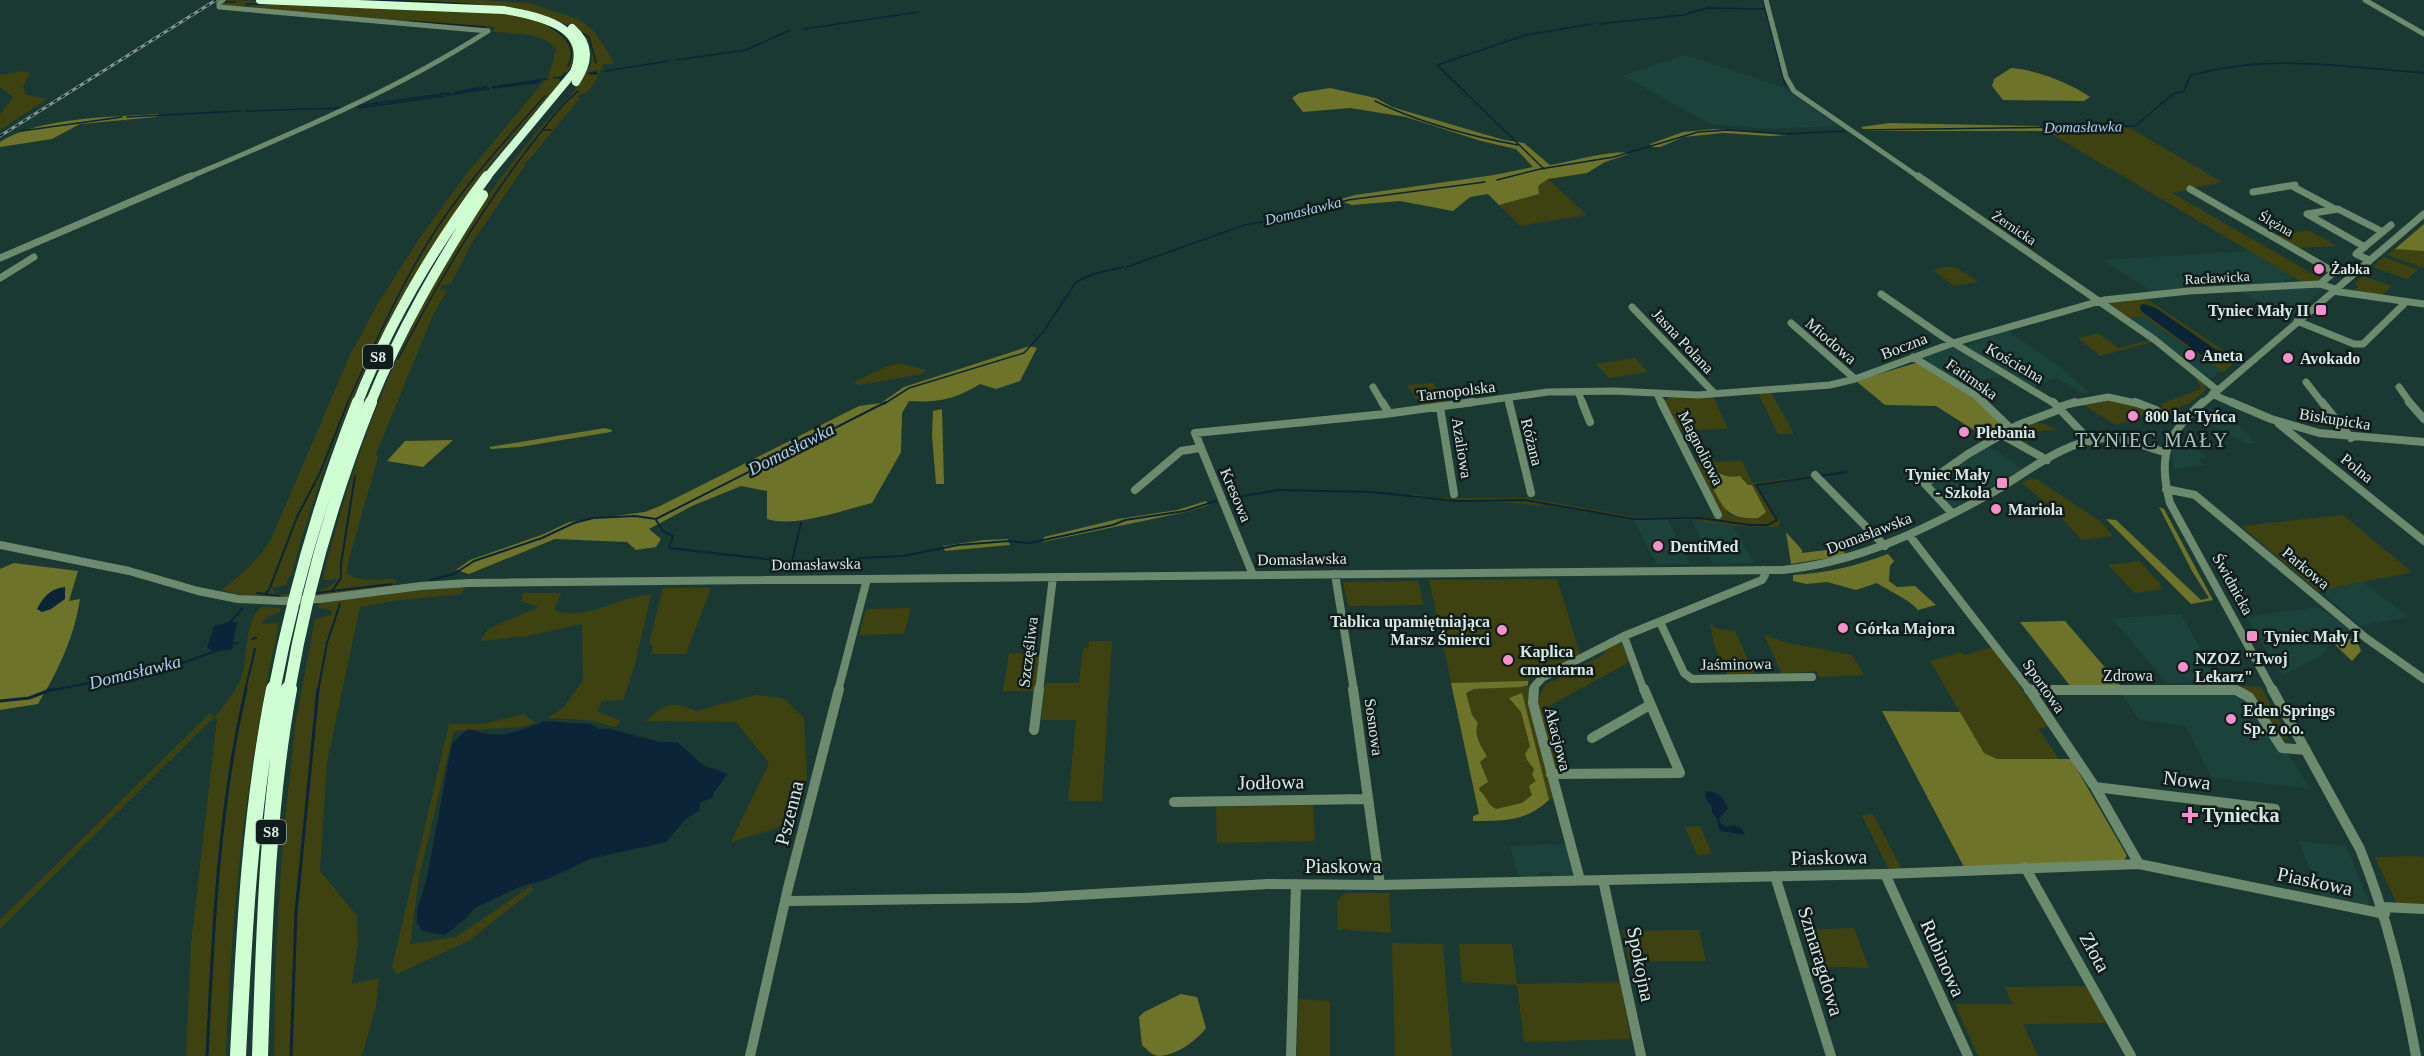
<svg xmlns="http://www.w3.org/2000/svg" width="2424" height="1056" font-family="'Times New Roman',serif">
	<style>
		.built { fill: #1b433c }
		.green { fill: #3e4211; fill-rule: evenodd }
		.forest { fill: #6d7329 }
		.water { fill: #0b2438 }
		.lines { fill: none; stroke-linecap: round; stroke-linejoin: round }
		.stream-far2 { stroke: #0b2438; stroke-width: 1.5 }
		.stream-far1 { stroke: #0b2438; stroke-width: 2 }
		.stream { stroke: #0b2438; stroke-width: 3 }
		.minor-far3 { stroke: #6c8b6e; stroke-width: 5 }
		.minor-far2 { stroke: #6c8b6e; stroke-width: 7 }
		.minor-far1 { stroke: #6c8b6e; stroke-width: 8 }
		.minor { stroke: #6c8b6e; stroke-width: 10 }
		.highway-far3 { stroke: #d0fed3; stroke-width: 8 }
		.highway-far2 { stroke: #d0fed3; stroke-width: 10 }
		.highway-far1 { stroke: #d0fed3; stroke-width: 12 }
		.highway { stroke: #d0fed3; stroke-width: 16 }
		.rail-casing { stroke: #7f9691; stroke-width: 3 }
		.rail { stroke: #111d1b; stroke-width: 1.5; stroke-dasharray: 4.5; stroke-linecap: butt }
		.poi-dot { fill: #f890cb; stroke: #111d1b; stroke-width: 2 }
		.labels { text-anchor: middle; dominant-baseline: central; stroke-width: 5; stroke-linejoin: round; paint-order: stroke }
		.far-street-label { font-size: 14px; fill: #d8e9e5; stroke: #111d1b }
		.far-poi-label { font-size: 14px; font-weight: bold; fill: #d8e9e5; stroke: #111d1b; text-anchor: start }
		.far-water-label { font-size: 15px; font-style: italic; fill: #aaceef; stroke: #111d1b }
		.shield { fill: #111d1b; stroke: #9caca8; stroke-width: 1.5 }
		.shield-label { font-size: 15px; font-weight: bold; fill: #d8e9e5 }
		.poi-label { font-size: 16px; font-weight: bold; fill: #d8e9e5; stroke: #111d1b; text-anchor: start }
		.street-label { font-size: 16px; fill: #d8e9e5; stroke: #111d1b }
		.water-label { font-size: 18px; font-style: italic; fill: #aaceef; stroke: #111d1b }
		.quarter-label { font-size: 20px; letter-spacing: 1.5px; fill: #a5c6bf; stroke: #111d1b }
		.near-street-label { font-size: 20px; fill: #d8e9e5; stroke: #111d1b }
		.near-poi-label { font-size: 20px; font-weight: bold; fill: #d8e9e5; stroke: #111d1b; text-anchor: start }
	</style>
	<rect width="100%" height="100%" fill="#1b3933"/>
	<path class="built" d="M1686 55 1782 87 1838 126 1767 129 1710 124 1623 76Z
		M2248 251 2295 278 2283 280 2285 283 2154 293 2103 260Z
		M2323 286 2326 287 2287 319 2242 292Z
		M2143 316 2183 344 2221 370 2212 378 2209 377 2129 318Z
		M2006 330 2063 369 2089 392 2084 394 2056 378 2034 387 2023 383 1964 347Z
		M1952 345 1995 372 2000 376 1963 386 1919 357Z
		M2208 407 2240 426 2256 443 2247 444 2196 418 2203 417 2209 411Z
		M2179 436 2206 457 2198 459 2205 465 2174 469 2172 453Z
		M1989 446 2022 469 1951 508 1929 485Z
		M1634 520H1668L1690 564H1656Z
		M1692 520 1733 526 1754 563 1713 564Z
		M2363 582 2408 617 2361 626 2320 591Z
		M2317 607 2340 621 2356 638 2332 642 2321 656 2282 675 2246 617Z
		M2181 614 2219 682 2167 683 2111 618Z
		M2120 693H2235L2243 697 2286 751 2311 789 2212 778 2186 726 2139 720Z
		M2298 841 2346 846 2369 902 2368 908 2322 898Z
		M1566 844 1574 873 1569 877H1553L1552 872H1540L1538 877H1521L1517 873 1510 846Z"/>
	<path class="green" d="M226 0 482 9 529 17 563 33 573 47 575 54 571 67 562 78H564C531 118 495 155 465 197 384 312 327 441 291 576L288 577 286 585 272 588 275 594C293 595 326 595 338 579L323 580 324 573C358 441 408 310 487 197 504 172 523 148 543 125 558 108 579 90 589 68 593 60 593 50 589 42 565 0 348 1 293 0H480L529 3 578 19 594 31 612 59 613 64H604L595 82 586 93 576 96 580 98 528 161 523 163 526 164 472 243 451 283 442 285 440 289 447 291 433 315 376 454 378 457 348 563 347 573C359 584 379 578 394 579L396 582 393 587C336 594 277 606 221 590 241 575 259 560 272 537L350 355 377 305 419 239 465 176 549 75 556 50C545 31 511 34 492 32L496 28 494 27 261 10 246 9 252 4 244 6 245 7 221 5Z
		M23 71 30 73 23 87 26 95 47 99 0 130V115L13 97 0 87V75Z
		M2130 128 2222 182 2172 193 2320 278 2314 284H2305L2043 129Z
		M1548 179 1587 215 1520 226 1499 205 1538 194V186Z
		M2424 224V268L2387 255Z
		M2308 230 2337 246 2299 248 2277 236Z
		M2384 257 2418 270 2407 279 2373 267Z
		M1944 267H1955L1978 282 1954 286 1933 270Z
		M2363 276 2392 286 2381 296 2359 293 2354 290 2358 287 2355 283Z
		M2139 297 2150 301 2238 360 2223 372 2143 316 2129 318 2107 302ZM2142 304 2151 305 2222 361 2211 354H2201L2145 314 2139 306Z
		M2098 333 2119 348 2149 340 2152 342 2100 356 2078 338Z
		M1635 358 1648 372 1609 378 1596 364Z
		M900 363 926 370 923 374 858 385 854 382 885 367Z
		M2196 378 2205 385V391L2190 403 2179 407 2181 408 2173 415 2162 416 2164 413 2159 409 2163 407 2160 404 2201 389Z
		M1433 383 1447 404 1421 406 1407 385Z
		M1771 392 1794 434H1778L1758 393Z
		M1713 396 1728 429 1680 430 1665 401 1670 397Z
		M2096 398 2151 409 2146 414 2116 425 2082 404Z
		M2030 423H2041L2058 429 2027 433 2023 439 2029 444 2023 446 2013 435 2014 431Z
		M1742 461 1752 483 1813 476 1815 478 1758 486 1780 522 1778 527 1733 526 1692 520H1634L1539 504V506C1497 499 1454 502 1411 498L1412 494 1433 498H1528L1634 517 1723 518 1696 462ZM1714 468 1727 477 1743 478 1765 512C1753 522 1744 518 1730 515L1707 477Z
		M2030 478 2038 480 2100 521 2113 536 2082 540 2055 511 2022 483Z
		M2343 515 2412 572 2318 591 2241 526Z
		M2139 561 2160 583 2159 585 2163 589 2135 593 2108 565Z
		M1557 579 1580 654 1537 678H1530C1522 694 1549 777 1554 798L1521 808 1480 815 1429 580Z
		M1418 581 1424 605 1348 606 1343 582Z
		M461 587 464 589 461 594 400 600 360 607 327 762 320 871 357 916 358 943 352 984 379 978 376 1006 362 1056H274L276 949 283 838 296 720 315 619 331 615 332 612 325 608H318L319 602 390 592Z
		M663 588H711L686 654H651L653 646 649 643Z
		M523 593H561L554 610C587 623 618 595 651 595L635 664 623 700 602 701 597 711 621 721 615 727 587 720 548 718 564 707 583 681 582 624 528 636 480 641 488 629 539 607 521 601Z
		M262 607 281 608 280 612 267 617 261 624 278 623V629C246 769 231 912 226 1056H186L191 943 217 719 214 717 0 929V920L210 713 215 717C225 704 235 693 241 678 249 657 243 622 262 607Z
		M911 608 904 634 859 635 866 609Z
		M1710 624 1718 629 1735 631 1755 675H1727L1714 645Z
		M1764 635 1788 643 1852 655 1864 675 1819 677 1816 671 1782 674Z
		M1089 641H1112L1102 801H1068L1076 720H1041L1045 683H1079L1083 648H1088Z
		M1619 642 1622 643 1629 662 1542 710 1562 771 1555 769 1536 703 1545 685 1605 654 1603 649Z
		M1992 647 2049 727 2038 728 2059 759H1997L1984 753 1930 661 1961 652 1965 655Z
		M1009 653H1040L1035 691H1003Z
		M2242 686 2261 687 2290 742 2282 738 2258 700 2241 688Z
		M756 695 783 698 804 718 807 779 787 825 731 842 769 763 736 722 646 721C665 704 672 700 696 711Z
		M524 714 536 723 522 727 454 731 419 877 410 944 456 937 531 886 533 890 470 940 397 974 392 967 449 724H483Z
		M1313 805 1315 841 1217 843 1216 807Z
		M1873 814 1901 868 1889 869 1862 815Z
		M1700 826 1712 854 1697 855 1685 827Z
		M2420 856 2424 857V905L2397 904 2375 857Z
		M1345 893H1389L1391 933 1338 929 1337 900Z
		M1854 928 1869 968 1813 966 1801 930Z
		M1699 930 1706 961H1629L1623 931Z
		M1392 943 1443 944 1452 1056H1395Z
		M1459 944H1512L1517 984 1620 982 1631 1039 1524 1042 1517 985 1462 982Z
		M2087 986 2107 1023 2023 1024 2038 1056H1978L1955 1004H2012L2005 987Z
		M1298 999 1330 1001V1056H1297Z"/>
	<path class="forest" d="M2011 68C2034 69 2071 83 2090 97L2084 101 2003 100 1992 86 1994 79Z
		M1330 88 1376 98 1392 107 1504 140 1524 143 1550 165C1566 163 1618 148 1629 154L1605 162 1587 173 1548 179 1538 186 1539 194 1499 205 1488 194 1470 197 1453 211 1400 201 1352 205 1337 200 1355 195 1494 175 1533 167 1516 149 1481 141 1406 117 1350 108 1303 112 1292 98 1299 93Z
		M159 114 156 117 80 124 52 139 0 147V142C38 117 114 117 159 114Z
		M1889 123 2039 126 2045 131H1864L1861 127Z
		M1715 129 1789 135 1769 136 1723 133 1684 137 1660 147H1652L1650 144 1683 132Z
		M2424 224V251L2395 249Z
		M1030 346 1037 348 1020 381 996 389 980 384C956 399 938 403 909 401L902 413 901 452 872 503C843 510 795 528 767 519V491L741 486 692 506 649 529 661 539 656 547 636 550 627 542 555 539 469 574 456 570 470 560 544 534 569 522 645 512 660 506 859 406 881 403 904 387Z
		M1919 362 1971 396 2006 428 1988 439 1936 406 1885 405 1856 381Z
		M942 409 944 484H936L932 435 933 411Z
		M605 428 612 430 611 432 520 447 491 449 489 447Z
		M453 440 423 467 387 461 405 441Z
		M1714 468C1721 476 1729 478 1740 476L1748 485H1752L1766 512 1758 518C1722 520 1723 504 1707 477Z
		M1206 501 1209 505 1186 512 1043 542 1044 537 1118 519 1177 510Z
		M2159 507 2164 509 2213 600 2191 604 2106 519 2116 520 2201 600 2209 598 2192 571Z
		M1786 532 1802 550V553L1842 548 1846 555 1791 564Z
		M1008 539 1010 545 945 551 943 546 984 540Z
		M1888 554 1894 561 1890 566 1889 581 1897 587 1915 586 1936 605 1918 610C1906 597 1892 593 1877 583L1856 590 1827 582 1806 584 1793 581V575C1827 573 1856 566 1888 554Z
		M14 563 78 571 69 601 80 599C74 638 58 671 38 704L0 710V569Z
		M2065 621 2121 686 2071 687 2020 622Z
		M2356 638 2361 651 2352 661 2332 642Z
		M1528 681V685L1521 687 1474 689 1466 693 1472 715 1478 723C1473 734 1481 747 1487 756L1480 762 1488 782 1480 787 1479 790C1487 796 1487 805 1496 809L1522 803 1532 795 1529 786 1536 781 1532 775 1534 769 1527 760 1525 754 1530 746 1521 712 1509 698 1522 693 1549 800C1525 822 1504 821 1473 821V816L1479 814 1451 683Z
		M1882 711 1960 712 1984 753 1997 759H2071L2127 856 2124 860 1964 867Z
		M1181 994 1197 997 1206 1028C1196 1041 1176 1056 1158 1056 1152 1055 1146 1049 1142 1045L1139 1017 1144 1012Z"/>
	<path class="water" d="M2142 304 2156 308 2231 360 2226 362 2212 354 2201 355 2145 314 2140 309Z
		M65 587V599L51 609 42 612 37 609C43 597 51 588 65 587Z
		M230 622H237L232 649 214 652 207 648 214 626Z
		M544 721 590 724 600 729H610L660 742H677L703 765 728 774 714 792 712 798 700 802V810L686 819 666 842 590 859 548 879 519 887 475 908 464 920 445 935 422 931 417 923V910L427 878 452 743 468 729C474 730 480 733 487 734 507 736 526 729 544 721Z
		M1706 791C1719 792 1723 797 1728 808L1719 819 1721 824 1727 827 1734 825 1742 829 1745 835 1720 831 1716 817 1712 813V808L1705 797Z"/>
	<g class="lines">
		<path class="stream-far2" d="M354 0C426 1 527 0 589 37L596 63
			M1763 0 1785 85
			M224 2H235
			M246 4H270
			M410 21 485 27
			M1598 24 1683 15 1707 8 1765 9
			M549 26C565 35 578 48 568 66
			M804 29 918 12
			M676 60 746 50 790 30
			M605 71 669 61
			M589 73 597 72
			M590 74H597
			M554 78 564 77
			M560 80 565 73
			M492 87 548 79
			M494 88 539 82
			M455 92 487 87
			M447 95 489 89
			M1375 101C1420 123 1469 136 1518 145
			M356 106 450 93
			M359 108 444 96
			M246 111 343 108
			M127 117 240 111
			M543 130H551
			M1862 130 2135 126 2173 94 2184 91 2190 76C2266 53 2346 67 2424 73
			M21 131 122 117
			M1544 169 1437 65 1526 35 1592 24
			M1497 180 1540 169 1614 157 1698 132 1727 130 1784 134 1844 131
			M1127 267 1244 225 1299 215 1348 200 1485 182
			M398 359C436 286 477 215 527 150 543 129 558 108 578 91
			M347 404C375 344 401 283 437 228 469 180 507 138 545 96
			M884 404 909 388 1024 353 1043 332 1076 282 1093 274 1123 267"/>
		<path class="stream-far1" d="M1820 476 1847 472
			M1226 499 1279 490 1371 492 1456 501 1525 500 1634 519 1700 518 1750 525H1768L1777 520 1756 485 1814 477
			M656 520 663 531 673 536 669 548 784 561
			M859 558 903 556 958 545 1009 541 1030 543 1113 525 1125 520 1185 511 1216 501
			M792 561 801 523
			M430 580 454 574 474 561 542 538 574 523 593 518 635 516 656 519 886 402
			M332 591 341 578V564L355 476
			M257 593 279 596
			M315 593 392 584
			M265 594 269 590 297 517 320 473 348 402
			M229 623 243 608
			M252 639 256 638
			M233 644 238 643
			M48 691 171 667 216 651
			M245 691 255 649
			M318 691 327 643 340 604"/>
		<path class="stream" d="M0 701 29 698 53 689
			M207 1056C213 934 218 809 246 689
			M291 1056 296 912 318 689"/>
		<path class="minor-far3" d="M223 0 219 3V7L488 31
			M1766 0 1786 77 1794 91 1920 178
			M2365 0 2424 34
			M187 178C291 134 393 92 488 31"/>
		<path class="minor-far2" d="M1918 176 2155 340 2217 390
			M2292 186 2333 208
			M2190 189 2334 272 2320 284
			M2253 192 2295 185
			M2365 247 2307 214 2338 209 2383 232
			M0 258 191 176
			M2369 260 2356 254 2391 225
			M0 278 34 257
			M2333 291 2424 304
			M1881 294 1942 336 2055 404
			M1632 307 1714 393
			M2297 321 2354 344H2363L2404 304 2403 302
			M1791 323 1855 379
			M1913 357 1975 395 1984 404
			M2306 382 2323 404
			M1373 387 1383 404
			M2399 387 2411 404
			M1578 392 1583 404
			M1657 394 1662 404
			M2212 394 2235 404
			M1508 398 1509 404
			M1462 404 1548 392 1614 391 1698 395 1830 385 1855 379 1953 343 2104 300 2189 291 2320 284 2335 289
			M2070 404 2108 397 2140 404
			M2202 404 2424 214"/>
		<path class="minor-far1" d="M1382 402 1389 413
			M1509 402 1531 493
			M1582 402 1590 422
			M1661 402 1718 515
			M1983 402 2011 429
			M2053 402 2091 442
			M2135 402 2156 410
			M2203 402C2167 434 2157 455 2170 503L2273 691
			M2231 402 2271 419 2319 433 2424 442
			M2322 402 2351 438
			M2409 402 2424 419
			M1440 407 1454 494
			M2059 407 2075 402
			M2279 424 2424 541
			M2002 435 2047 460
			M1815 475 1885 546
			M2166 489 2195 495 2366 638 2424 679
			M1135 490 1181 451 1200 448
			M1952 513 1925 484 1968 454 2018 425 2061 409
			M1909 535 2030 691
			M0 545 129 571 198 591 238 599 282 601 320 599 421 586 469 583 1783 570C1858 562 1922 531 1988 495 2024 475 2064 440 2106 438 2126 437 2146 447 2164 452
			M1335 574 1354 691
			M1253 575 1195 433 1385 414 1473 402
			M1660 622 1684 673 1692 679 1812 677
			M1624 636 1644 691
			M2029 690 2238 691
			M838 691 867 579
			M1039 691 1053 577
			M1534 691V687L1542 678 1624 636 1762 580 1765 575 1763 570"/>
		<path class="minor" d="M1353 689 1380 885
			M1534 689 1533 703 1580 880
			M2029 689 2095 787 2139 864
			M2272 689 2360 849C2387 916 2403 985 2416 1056
			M2029 690H2236L2249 697 2282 748 2306 750
			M1034 730 1039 689
			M1592 738 1650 705
			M1551 774 1680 773 1644 689
			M2095 787 2275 809
			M1174 802 1368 799
			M2025 867 2131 1056
			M1885 874 1968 1056
			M1775 876 1831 1056
			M1603 880 1641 1056
			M787 901 1025 898 1268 884 1380 885 1885 874 2139 864 2385 914
			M2383 907 2424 909
			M750 1056 788 888 839 689
			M1291 1056 1296 884"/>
		<path class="highway-far3" d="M260 0 504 10C537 16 593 26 574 72L486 178
			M572 28C591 45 589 62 576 82"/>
		<path class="highway-far2" d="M357 404C389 323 435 245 487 176
			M370 404C400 330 440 262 483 195"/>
		<path class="highway-far1" d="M274 691C293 592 321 496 358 402
			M289 691C306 592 333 496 371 402"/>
		<path class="highway" d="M238 1056C244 933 250 811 274 689
			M260 1056C264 934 267 810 289 689"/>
		<defs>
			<path id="rail" d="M0 136 216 0"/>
		</defs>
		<use href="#rail" class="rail-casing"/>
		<use href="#rail" class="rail"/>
	</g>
	<g class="poi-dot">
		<circle cx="2319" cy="269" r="6"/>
		<rect x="2315" y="304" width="12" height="12" rx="3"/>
		<circle cx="2190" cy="355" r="6"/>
		<circle cx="2288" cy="358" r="6"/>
		<circle cx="2133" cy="416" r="6"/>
		<circle cx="1964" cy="432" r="6"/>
		<rect x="1996" y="477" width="12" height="12" rx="3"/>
		<circle cx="1996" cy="509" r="6"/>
		<circle cx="1658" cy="546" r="6"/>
		<circle cx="1843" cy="628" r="6"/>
		<circle cx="1502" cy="630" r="6"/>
		<rect x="2246" y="630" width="12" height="12" rx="3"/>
		<circle cx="1508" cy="660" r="6"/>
		<circle cx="2183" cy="667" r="6"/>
		<circle cx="2231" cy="719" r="6"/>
		<path d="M2187 806h6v6h6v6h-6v6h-6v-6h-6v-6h6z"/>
	</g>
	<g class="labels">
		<g class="far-street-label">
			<text transform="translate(2276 224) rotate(30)">Ślężna</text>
			<text transform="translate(2014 228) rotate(34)">Żernicka</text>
			<text transform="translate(2217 278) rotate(-3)">Racławicka</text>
		</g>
		<g class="far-poi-label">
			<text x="2331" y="269">Żabka</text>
		</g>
		<g class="far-water-label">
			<text transform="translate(2083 127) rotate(-1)">Domasławka</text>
			<text transform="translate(1303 211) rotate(-14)">Domasławka</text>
		</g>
		<g class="shield">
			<rect x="363" y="345" width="30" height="24" rx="4.5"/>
			<rect x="256" y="820" width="30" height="24" rx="4.5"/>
		</g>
		<g class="shield-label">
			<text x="378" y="357">S8</text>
			<text x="271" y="832">S8</text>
		</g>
		<g class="poi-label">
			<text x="2309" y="310" text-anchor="end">Tyniec Mały II</text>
			<text x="2202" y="355">Aneta</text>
			<text x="2300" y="358">Avokado</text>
			<text x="2145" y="416">800 lat Tyńca</text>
			<text x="1976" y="432">Plebania</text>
			<text x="1990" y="474" text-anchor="end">Tyniec Mały<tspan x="1990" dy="18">- Szkoła</tspan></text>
			<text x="2008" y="509">Mariola</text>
			<text x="1670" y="546">DentiMed</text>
			<text x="1490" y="621" text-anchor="end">Tablica upamiętniająca<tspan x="1490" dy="18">Marsz Śmierci</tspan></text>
			<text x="1855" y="628">Górka Majora</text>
			<text x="2264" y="636">Tyniec Mały I</text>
			<text x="1520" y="651">Kaplica<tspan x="1520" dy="18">cmentarna</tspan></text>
			<text x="2195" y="658">NZOZ "Twoj<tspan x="2195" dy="18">Lekarz"</tspan></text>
			<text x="2243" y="710">Eden Springs<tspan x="2243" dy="18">Sp. z o.o.</tspan></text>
		</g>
		<g class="street-label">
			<text transform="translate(1683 341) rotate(47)">Jasna Polana</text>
			<text transform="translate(1831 341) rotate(41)">Miodowa</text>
			<text transform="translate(1904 346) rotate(-21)">Boczna</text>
			<text transform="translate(2015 363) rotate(30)">Kościelna</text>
			<text transform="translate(1972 379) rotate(35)">Fatimska</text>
			<text transform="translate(1456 391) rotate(-7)">Tarnopolska</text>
			<text transform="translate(2335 419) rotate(9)">Biskupicka</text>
			<text transform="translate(1532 442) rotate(76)">Różana</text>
			<text transform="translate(1462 448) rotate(81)">Azaliowa</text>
			<text transform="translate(1701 448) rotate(63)">Magnoliowa</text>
			<text transform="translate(2357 468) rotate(39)">Polna</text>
			<text transform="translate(1236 495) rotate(67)">Kresowa</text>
			<text transform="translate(1869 533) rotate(-21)">Domasławska</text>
			<text transform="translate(1302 559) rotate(-1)">Domasławska</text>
			<text transform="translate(816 564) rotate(-1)">Domasławska</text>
			<text transform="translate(2306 568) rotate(40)">Parkowa</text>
			<text transform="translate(2233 584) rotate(61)">Świdnicka</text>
			<text transform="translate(1028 652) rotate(-83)">Szczęśliwa</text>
			<text transform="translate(1736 664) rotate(-1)">Jaśminowa</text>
			<text x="2128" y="675">Zdrowa</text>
			<text transform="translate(2044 686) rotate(55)">Sportowa</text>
			<text transform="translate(1374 727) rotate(82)">Sosnowa</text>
			<text transform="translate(1558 739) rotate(76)">Akacjowa</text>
		</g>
		<g class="water-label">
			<text transform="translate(791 449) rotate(-27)">Domasławka</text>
			<text transform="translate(135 672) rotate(-14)">Domasławka</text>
		</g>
		<g class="quarter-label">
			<text x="2152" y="440">TYNIEC MAŁY</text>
		</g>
		<g class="near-street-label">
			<text transform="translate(2187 780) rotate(7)">Nowa</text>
			<text transform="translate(1271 782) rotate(-1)">Jodłowa</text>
			<text transform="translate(789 813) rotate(-76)">Pszenna</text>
			<text transform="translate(1829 857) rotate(-1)">Piaskowa</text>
			<text x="1343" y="866">Piaskowa</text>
			<text transform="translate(2315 881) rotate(12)">Piaskowa</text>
			<text transform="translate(2095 952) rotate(61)">Złota</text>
			<text transform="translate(1943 958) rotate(66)">Rubinowa</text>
			<text transform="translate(1821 961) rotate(73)">Szmaragdowa</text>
			<text transform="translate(1641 964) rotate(79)">Spokojna</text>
		</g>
		<g class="near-poi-label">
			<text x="2202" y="815">Tyniecka</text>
		</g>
	</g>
</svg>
